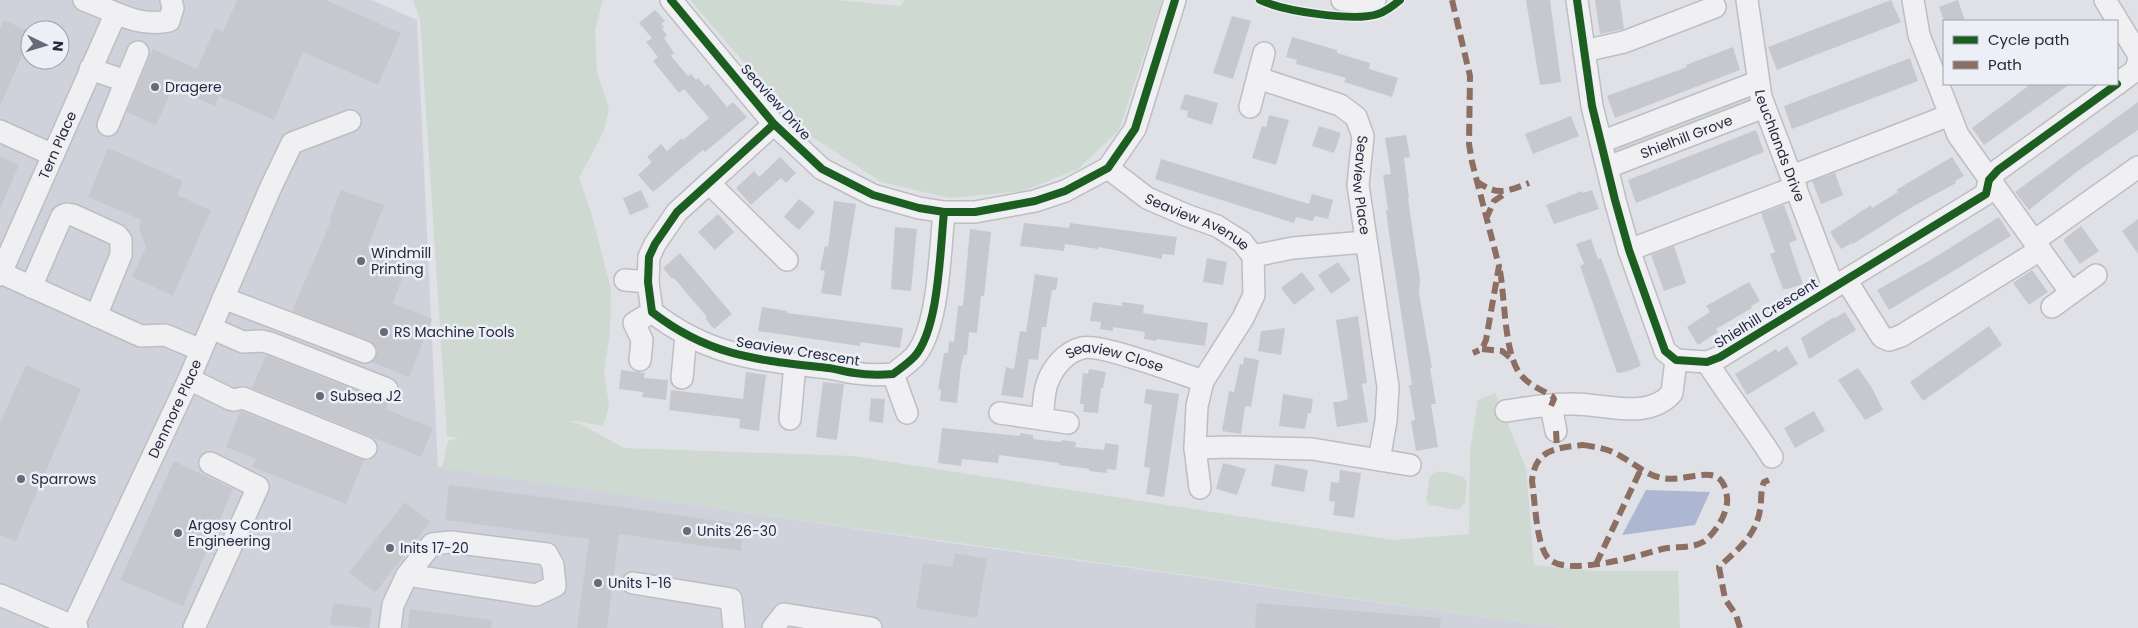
<svg xmlns="http://www.w3.org/2000/svg" width="2138" height="628" font-family="Poppins,sans-serif">
	<style>
		.built { fill: #d0d2db; fill-rule: evenodd }
		.green { fill: #ced9d1 }
		.water { fill: #aeb7d2 }
		.building { fill: #c7c8ce }
		.lines { fill: none; stroke-linecap: round; stroke-linejoin: round }
		.minor-casing { stroke: #bdbec3; stroke-width: 24 }
		.minor { stroke: #f0f0f2; stroke-width: 21 }
		.quiet { stroke: #8d6e63; stroke-width: 6; stroke-dasharray: 12 6; stroke-linecap: butt }
		.cycleway-casing { stroke: #edeff6; stroke-width: 11 }
		.cycleway { stroke: #1b5e20; stroke-width: 8 }
		.poi-dot { fill: #686a79; stroke: #edeff6; stroke-width: 2 }
		.labels { text-anchor: middle; dominant-baseline: central; stroke-width: 5; stroke-linejoin: round; paint-order: stroke }
		.poi-label { font-size: 14px; fill: #272a3f; stroke: #edeff6; text-anchor: start }
		.street-label { font-size: 14px; fill: #272a3f; stroke: #edeff6 }
	</style>
	<rect width="100%" height="100%" fill="#e0e1e6"/>
	<path class="built" d="M0 0H372L417 20 438 467 951 543 1562 628H0ZM30 30H60V60H30Z"/>
	<path class="green" d="M413 0H603L595 30 597 72 609 109 604 131 579 178 591 212 611 289 610 335 604 369 609 407 603 426 575 421 568 422 581 424 624 448 853 456 1392 540 1469 534 1470 450 1478 400 1495 393 1526 468 1534 565 1596 571H1678L1680 628H1562L797 520 442 468 448 441 459 438 447 436 420 19Z
		M690 0H836L900 6 905 0H1162L1119 130 1078 169 1023 191 950 198 881 182 803 131Z
		M1750 96 1753 101 1614 154V147Z
		M1439 471 1462 476 1467 482 1465 503 1458 510 1429 505 1426 499 1430 476Z"/>
	<path class="water" d="M1646 490 1710 492 1695 525 1622 535Z"/>
	<path class="building" d="M237 0H325L401 33 378 85 303 52 274 120 219 96 215 106 173 88 156 125 127 112 153 49 197 69 215 28 223 32Z
		M1526 0H1550L1561 82 1540 85Z
		M1595 0H1620L1624 29 1600 34Z
		M1891 0 1901 22 1777 70 1768 47Z
		M1958 0 1965 21H1944L1939 7Z
		M655 10 665 21 661 24 664 27 662 29 667 35 664 38 674 53 671 56 688 76 691 74 696 80 698 78 705 86 708 84 727 107 733 102 747 117 705 152 703 150 653 192 638 175 652 162 647 157 661 144 667 151 682 138 683 140 709 118 684 89 679 93 653 61 658 57 646 42 652 38 639 23Z
		M1232 16 1251 21 1233 79 1213 73Z
		M4 20 30 32V37L0 106V30Z
		M1292 37 1337 50V53L1370 63 1369 69 1398 78 1392 97 1344 82 1346 78 1296 64 1297 60 1286 57Z
		M1733 47 1740 70 1615 118 1607 96 1687 67 1686 65Z
		M1910 58 1918 81 1792 129 1784 106Z
		M2031 84H2070L1984 145 1972 128Z
		M1185 94 1218 103 1212 125 1187 117 1188 111 1180 109Z
		M2138 102V130L2079 170 2029 210 2015 192Z
		M1269 115 1289 120 1276 165 1252 158 1262 126 1266 127Z
		M1571 116 1579 136 1533 154 1525 134Z
		M1319 126 1341 133 1334 153 1312 146Z
		M1756 130 1764 152 1636 203 1628 180Z
		M1406 135 1410 157 1404 158 1409 198 1408 199 1420 280 1419 293 1423 317 1432 368H1430L1436 404H1431L1438 447 1416 451 1411 421 1415 420 1409 385H1412L1389 233 1386 210H1388L1383 175 1391 174 1385 138Z
		M108 148 183 181 177 195 211 210 173 296 132 277 146 247 139 228 141 220 88 197Z
		M0 157 19 165 0 209Z
		M780 157 796 173 786 183 781 178 751 205 736 188 754 171 759 177Z
		M1952 157 1964 176 1955 181 1956 183 1912 207 1853 244 1852 243 1841 249 1830 232 1871 205 1872 208 1898 192 1896 190Z
		M1161 159 1309 204 1312 194 1333 200 1328 219 1315 216 1313 221 1296 217 1294 223 1155 179Z
		M1835 173 1843 195 1821 204 1812 181Z
		M341 190 384 205 368 247 408 263 393 303 432 319 409 377 372 362 376 357 377 350 375 345 370 341 292 311 331 221 329 220Z
		M641 190 649 207 630 215 623 198Z
		M1592 190 1599 209 1554 224 1546 205 1582 191 1583 193Z
		M799 199 815 212 799 230 784 217Z
		M834 201 856 204 841 296 821 293 825 271 820 270 825 246 828 247Z
		M1784 205 1797 240 1789 243 1803 284 1788 289H1783L1770 254 1775 252 1761 213Z
		M718 214 734 232 715 250 698 232Z
		M1999 217 2011 236 1889 310 1877 290 1934 258Z
		M2138 219V254L2122 231Z
		M1024 223 1069 228 1070 223 1177 237 1174 255 1162 254V259L1098 247V249L1065 244 1064 251 1020 246Z
		M2081 226 2099 251 2080 264 2063 240Z
		M895 227 917 229 911 291 891 289Z
		M970 229 991 232 984 296H981L977 333 969 332 967 355H964L961 366 957 403 940 401 941 390 938 389 944 353H948L949 341 954 342 958 306H963Z
		M1591 239 1598 259 1601 258 1641 366 1625 372 1617 373 1580 266 1584 264 1576 244Z
		M1674 246 1686 283 1664 291 1651 255Z
		M680 253 732 314 714 329 705 318 707 317 674 278 672 279 663 268Z
		M1207 258 1227 262 1223 285 1203 282Z
		M1338 262 1351 280 1331 294 1318 275Z
		M2032 270 2048 292 2029 305 2013 283Z
		M1302 272 1315 289 1294 305 1281 288Z
		M1035 274 1058 278 1056 290H1052L1046 327H1042L1038 360 1029 359 1023 398 1001 395 1006 367 1014 369 1020 331 1026 332Z
		M1749 282 1760 301 1751 306 1752 308 1716 329 1718 332 1698 345 1687 327 1710 312 1706 306Z
		M1093 302 1122 306V302L1144 305 1143 313 1208 323 1205 346 1157 339 1156 341 1144 339 1145 332 1113 327V331L1100 329 1101 322 1090 321Z
		M762 307 787 311V313L903 328 900 348 861 342 860 346 758 331Z
		M1845 312 1856 330 1809 359 1801 338 1834 317 1835 318Z
		M1358 316 1367 383 1362 384 1368 422 1337 427 1333 402H1339L1348 399 1336 320Z
		M1989 326 2002 345 1923 401 1910 382Z
		M1285 328 1281 355 1258 351 1261 331Z
		M1787 346 1798 364 1747 395 1735 374 1776 349 1778 352Z
		M266 355 382 401H389L386 409 433 428 421 457 252 388Z
		M1244 357 1259 360 1251 407 1245 406 1241 434 1222 431 1229 391 1234 392 1240 364 1243 365Z
		M26 365 81 389 16 541 0 535V423Z
		M1858 368 1872 388 1883 410 1865 420 1838 380Z
		M1089 369 1106 372 1103 388H1101L1098 413 1083 412 1084 404H1080L1083 373 1088 374Z
		M621 370 645 373 644 378 668 380 666 400 642 397 643 392 619 389Z
		M746 372 766 375 759 431 739 428 740 419 669 410 671 390 743 399Z
		M823 382 844 384 837 440 816 437Z
		M1146 389 1179 394 1164 497 1146 494 1150 468 1144 467 1152 405 1144 403Z
		M1283 394 1313 399 1311 413H1308L1305 429 1279 426Z
		M871 398 885 399 883 423 869 421Z
		M240 411 364 460 346 504 252 467 256 459 226 447Z
		M1814 411 1825 431 1795 448 1784 428Z
		M942 428 1020 436V433L1033 435V439L1061 442 1062 440 1076 442 1075 447 1104 450 1105 443 1119 445 1116 470 1107 469V473L1089 471 1090 469 1059 465V463L999 455 998 463 962 459 961 466 938 463Z
		M174 461 233 489 183 606 120 580Z
		M1223 463 1246 469 1237 495 1216 489Z
		M1275 464 1308 470 1304 492 1271 486Z
		M1340 470 1361 473 1354 518 1333 515 1335 502 1329 501 1331 482 1339 483Z
		M449 485 623 507 744 525 741 551 619 534 607 628H577L589 539 445 520Z
		M405 502 430 522 375 593 349 573Z
		M955 553 987 559 977 618 916 608 923 563 952 567Z
		M333 603 372 608 369 628 330 625Z
		M1257 603 1441 618 1440 628H1255Z
		M410 609 492 620 491 628H408Z"/>
	<g class="lines">
		<defs>
			<g id="minor">
				<path d="M84 0C112 10 137 28 169 21L173 8 171 0"/>
				<path d="M671 0 774 124 822 169 873 195 919 208 944 212H975L1035 201 1065 191 1108 168 1135 129 1175 0"/>
				<path d="M1342 0 1361 2 1375 0"/>
				<path d="M1577 0 1592 106 1615 200 1629 250 1665 351 1676 360 1707 362 1720 357 1986 194 1989 180 1998 170 2117 84"/>
				<path id="s1" d="M1747 0 1761 97 1833 286"/>
				<path d="M1913 0 1919 35 1958 135 2071 293"/>
				<path d="M2105 0 2138 54"/>
				<path d="M1584 51 1624 42 1715 7"/>
				<path d="M90 69 126 81"/>
				<path id="s2" d="M1258 78 1340 105 1356 117 1363 136 1358 185 1388 387 1386 421 1379 460"/>
				<path d="M2117 84 2136 70 2138 62"/>
				<path d="M1250 107 1264 53"/>
				<path d="M774 124 677 212 655 244 649 257 648 282 652 312C710 357 759 360 828 368 837 369 846 372 855 373 867 375 880 375 893 374 900 369 908 363 914 357 939 330 940 250 944 212"/>
				<path d="M108 125 138 52"/>
				<path d="M0 131 53 155"/>
				<path d="M1601 142 1757 82"/>
				<path id="s3" d="M1608 167 1764 107"/>
				<path id="s4" d="M1108 168 1147 198 1186 215 1217 226 1242 242 1253 256 1254 295 1243 318 1203 381 1197 406 1195 448 1200 488"/>
				<path d="M1792 176 1950 115"/>
				<path d="M709 183 787 260"/>
				<path d="M2034 241 2138 167"/>
				<path d="M1629 250 1796 187"/>
				<path d="M1253 256 1293 248 1365 242"/>
				<path d="M1 273 141 336 165 335 201 350"/>
				<path id="s5" d="M0 275 115 15"/>
				<path d="M625 280 648 282"/>
				<path d="M1846 280 1882 337 1889 340 1901 336 2040 250"/>
				<path d="M31 287 62 216 67 214 73 215 117 235 121 240V255L96 316"/>
				<path d="M223 298 365 352"/>
				<path d="M2052 307 2096 275"/>
				<path d="M211 328 243 342 261 341 270 343 387 389"/>
				<path d="M640 360 642 340 634 323 652 312"/>
				<path d="M1707 362C1728 395 1751 424 1772 457"/>
				<path d="M893 374 907 413"/>
				<path d="M682 378 686 335"/>
				<path d="M189 379 230 399 234 400 243 398 366 448"/>
				<path d="M1551 406 1556 431"/>
				<path d="M1506 411C1527 408 1547 404 1568 404 1601 402 1647 422 1672 393L1676 360"/>
				<path d="M1000 413 1068 423"/>
				<path d="M790 419 795 364"/>
				<path id="s6" d="M1042 419C1044 407 1043 392 1048 381 1054 366 1066 352 1082 348 1099 343 1182 374 1203 381"/>
				<path d="M1195 448 1231 447 1312 449 1410 465"/>
				<path d="M633 583 731 599 734 628"/>
				<path d="M0 595 77 628"/>
				<path id="s7" d="M73 626 189 379 270 189 292 143 350 121"/>
				<path d="M194 628 258 487 210 463"/>
				<path d="M390 628 393 605 407 575 432 544 451 542 547 554 553 565 555 586 536 595 407 575"/>
				<path d="M773 628 784 614 871 628"/>
			</g>
		</defs>
		<use href="#minor" class="minor-casing"/>
		<use href="#minor" class="minor"/>
		<path class="quiet" d="M1452 0 1470 76 1469 144 1472 162 1499 266 1486 340 1482 349 1473 353
			M1476 181C1497 196 1506 192 1529 183
			M1486 219 1494 201 1506 193
			M1500 271C1505 299 1504 347 1518 371 1526 384 1540 389 1552 396L1554 399 1551 406
			M1482 349 1502 351 1513 360
			M1556 431 1557 448
			M1583 445C1596 447 1610 449 1622 457 1635 464 1646 475 1662 478 1679 482 1705 470 1717 477 1724 481 1726 490 1727 497 1729 512 1715 534 1703 542 1691 549 1675 546 1662 549 1641 555 1565 578 1548 558 1536 544 1535 500 1532 481 1535 449 1556 448 1583 445Z
			M1596 564 1641 469
			M1740 628 1736 615 1725 599 1719 567C1737 550 1756 536 1760 510 1762 500 1760 491 1764 482L1769 480"/>
		<defs>
			<path id="cycleway" d="M671 0 774 124 822 169 873 195 919 208 944 212H975L1035 201 1065 191 1108 168 1135 129 1175 0
				M1260 0C1283 11 1354 22 1378 14 1387 11 1393 6 1400 0
				M1577 0 1592 106 1615 200 1629 250 1665 351 1676 360 1707 362 1720 357 1986 194 1989 180 1998 170 2117 84
				M774 124 677 212 655 244 649 257 648 282 652 312C710 357 759 360 828 368 837 369 846 372 855 373 867 375 880 375 893 374 900 369 908 363 914 357 939 330 940 250 944 212"/>
		</defs>
		<use href="#cycleway" class="cycleway-casing"/>
		<use href="#cycleway" class="cycleway"/>
	</g>
	<g class="poi-dot">
		<circle cx="155" cy="87" r="5"/>
		<circle cx="361" cy="261" r="5"/>
		<circle cx="384" cy="332" r="5"/>
		<circle cx="320" cy="396" r="5"/>
		<circle cx="21" cy="479" r="5"/>
		<circle cx="687" cy="531" r="5"/>
		<circle cx="178" cy="533" r="5"/>
		<circle cx="390" cy="548" r="5"/>
		<circle cx="598" cy="583" r="5"/>
	</g>
	<g class="labels">
		<g class="poi-label">
			<text x="165" y="87">Dragere</text>
			<text x="371" y="253">Windmill<tspan x="371" dy="16">Printing</tspan></text>
			<text x="394" y="332">RS Machine Tools</text>
			<text x="330" y="396">Subsea J2</text>
			<text x="31" y="479">Sparrows</text>
			<text x="188" y="525">Argosy Control<tspan x="188" dy="16">Engineering</tspan></text>
			<text x="697" y="531">Units 26-30</text>
			<text x="400" y="548">Inits 17-20</text>
			<text x="608" y="583">Units 1-16</text>
		</g>
		<g class="street-label">
			<text transform="translate(776 102) rotate(48)">Seaview Drive</text>
			<text stroke="none"><textPath href="#s3" startOffset="84">Shielhill Grove</textPath></text>
			<text stroke="none"><textPath href="#s5" startOffset="142">Tern Place</textPath></text>
			<text stroke="none"><textPath href="#s1" startOffset="150">Leuchlands Drive</textPath></text>
			<text stroke="none"><textPath href="#s2" startOffset="176">Seaview Place</textPath></text>
			<text stroke="none"><textPath href="#s4" startOffset="105">Seaview Avenue</textPath></text>
			<text transform="translate(1766 313) rotate(-32)">Shielhill Crescent</text>
			<text transform="translate(798 351) rotate(9)">Seaview Crescent</text>
			<text stroke="none"><textPath href="#s6" startOffset="121">Seaview Close</textPath></text>
			<text stroke="none"><textPath href="#s7" startOffset="240">Denmore Place</textPath></text>
		</g>
	</g>
	<rect x="1943" y="20" width="175" height="65" fill="#edeff6" stroke="#9ea0ad"/>
	<rect x="1953" y="36" width="25" height="8" fill="#1b5e20" stroke="#9ea0ad"/>
	<text x="1988" y="45" font-size="15" fill="#272a3f">Cycle path</text>
	<rect x="1953" y="61" width="25" height="8" fill="#8d6e63" stroke="#9ea0ad"/>
	<text x="1988" y="70" font-size="15" fill="#272a3f">Path</text>
	<g transform="translate(45 45) rotate(95)"><circle r="24" fill="#edeff6" stroke="#9ea0ad"/>
	<path d="M0-4L9 19L0 12L-9 19Z" fill="#686a79"/>
	<text y="-8" font-size="14" font-weight="bold" text-anchor="middle" fill="#272a3f">N</text>
	</g>
</svg>
